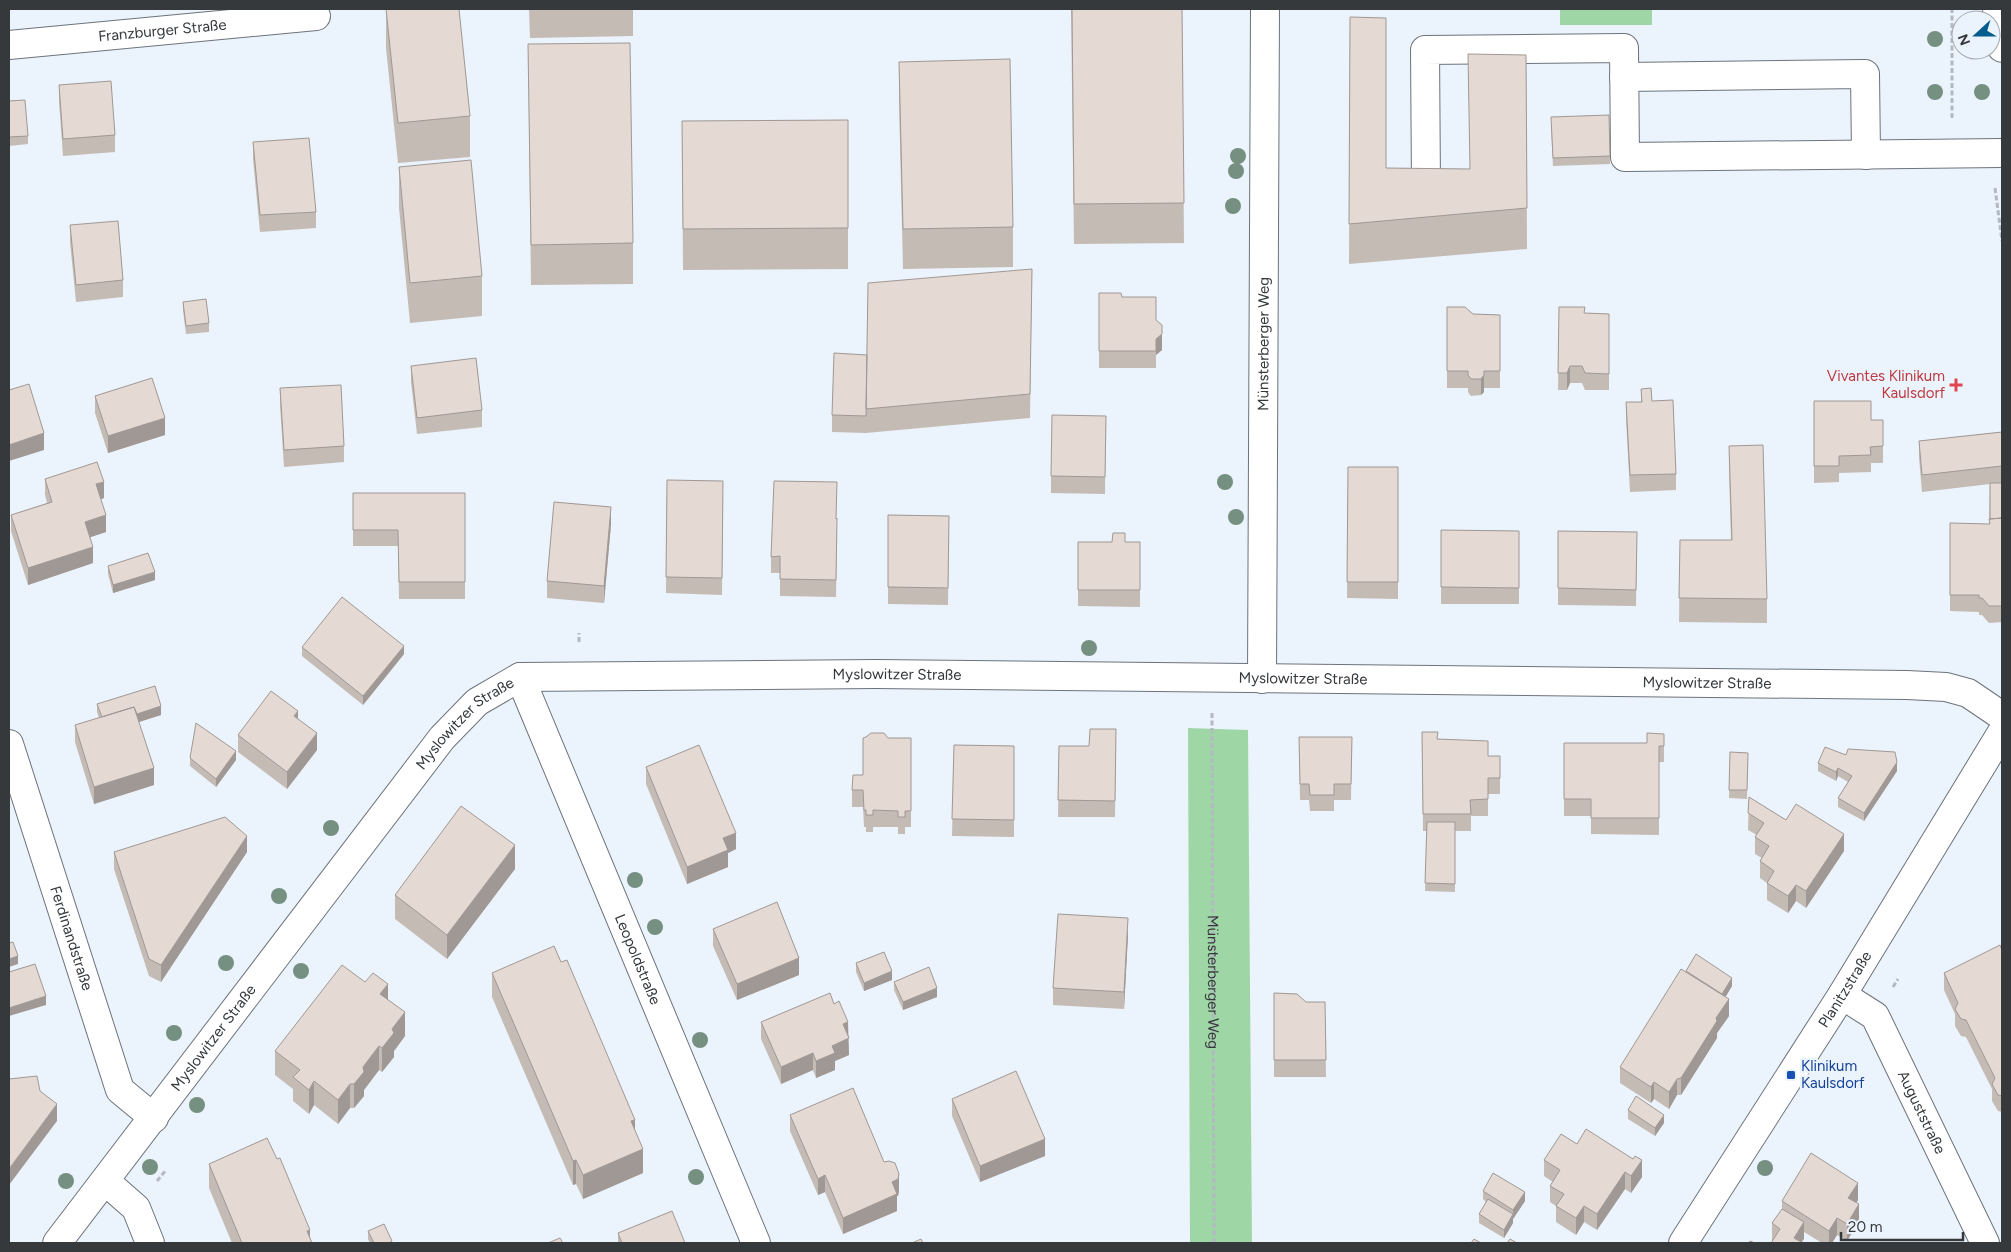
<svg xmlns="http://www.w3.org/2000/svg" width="2011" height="1252" font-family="Figtree,sans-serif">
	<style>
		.green { fill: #9fd6a6 }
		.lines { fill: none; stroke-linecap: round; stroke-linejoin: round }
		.minor-casing { stroke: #6d737b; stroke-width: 30 }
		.path { stroke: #b2b9c0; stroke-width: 3; stroke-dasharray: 5 2.5; stroke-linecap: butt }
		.minor { stroke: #fff; stroke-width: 28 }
		.tree { fill: #758f81 }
		.wall { fill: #c4bbb5 }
		.shaded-wall { fill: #a09894 }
		.building { fill: #e4d9d3; stroke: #a09894 }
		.health-dot { fill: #e0444e; stroke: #ebf3fc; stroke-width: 2 }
		.transit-dot { fill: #1a4fb4; stroke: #ebf3fc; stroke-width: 2 }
		.labels { text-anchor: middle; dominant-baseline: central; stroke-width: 5; stroke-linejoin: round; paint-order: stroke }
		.street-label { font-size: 15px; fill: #36393c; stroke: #ebf3fc }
		.health-label { font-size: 15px; fill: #be3a42; stroke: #ebf3fc; text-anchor: end }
		.transit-label { font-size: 15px; fill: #164399; stroke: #ebf3fc; text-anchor: start }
	</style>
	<rect width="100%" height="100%" fill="#ebf3fc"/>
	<path class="green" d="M1560 9H1652V25H1560Z
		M1188 728 1248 730 1252 1243H1190Z"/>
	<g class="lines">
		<defs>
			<g id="minor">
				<path d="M1997 9 2002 48"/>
				<path id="s2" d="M9 45 316 16"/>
				<path d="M1624 77 1865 74 1866 155"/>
				<path d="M1426 187 1425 50 1624 48 1625 157 2002 153"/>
				<path id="s3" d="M520 677 756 1243"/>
				<path id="s4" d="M1262 679 1265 9"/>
				<path id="s5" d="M9 744 120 1090 154 1118"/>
				<path id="s6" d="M1842 995 1875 1016 1985 1243"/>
				<path d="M105 1181 136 1208 150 1243"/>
				<path id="s7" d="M57 1243 442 738 477 702 520 677 876 674 1907 685 1946 687 1968 693 2002 716"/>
				<path id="s8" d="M1683 1243 1842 995 2002 732"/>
			</g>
		</defs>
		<use href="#minor" class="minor-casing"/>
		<g class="path">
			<path d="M1952 118V9"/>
			<path d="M1995 188 2002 241"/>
			<path d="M579 642V633"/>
			<path id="s1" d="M1212 713 1214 1243"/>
			<path d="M1893 987 1898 979"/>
			<path d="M157 1181 166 1170"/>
		</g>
		<use href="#minor" class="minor"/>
	</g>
	<g class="tree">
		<circle cx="1935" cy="39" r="8"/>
		<circle cx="1935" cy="92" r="8"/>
		<circle cx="1982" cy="92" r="8"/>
		<circle cx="1238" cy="156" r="8"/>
		<circle cx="1236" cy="171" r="8"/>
		<circle cx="1233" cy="206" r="8"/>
		<circle cx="1225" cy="482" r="8"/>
		<circle cx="1236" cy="517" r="8"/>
		<circle cx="1089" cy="648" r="8"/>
		<circle cx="331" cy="828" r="8"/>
		<circle cx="635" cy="880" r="8"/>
		<circle cx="279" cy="896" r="8"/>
		<circle cx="655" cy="927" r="8"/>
		<circle cx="226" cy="963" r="8"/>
		<circle cx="301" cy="971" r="8"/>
		<circle cx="174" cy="1033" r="8"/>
		<circle cx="700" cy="1040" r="8"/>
		<circle cx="197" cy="1105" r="8"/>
		<circle cx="150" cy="1167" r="8"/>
		<circle cx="1765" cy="1168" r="8"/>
		<circle cx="696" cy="1177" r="8"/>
		<circle cx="66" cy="1181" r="8"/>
	</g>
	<path class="wall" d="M386 9 470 116V157L398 163 386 48Z
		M529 9H633V36L530 38Z
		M1071 9H1182L1184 243 1074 244Z
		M1350 17 1386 168 1469 169 1526 55 1527 249 1349 264Z
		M528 44 633 243V284L531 285Z
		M899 62 1013 227V267L903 269 899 102Z
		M59 85 115 135V152L63 156 59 102Z
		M9 101 28 136V144L9 146Z
		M1609 115 1610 164 1553 166 1551 126Z
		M848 120V269L683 270 682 121Z
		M253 142 316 212V228L260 232 253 159Z
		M399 167 482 276V316L410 323 399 208Z
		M70 225 123 280V297L76 302 70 242Z
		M1032 269 1030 418 866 433V432V433L832 432V415L867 355Z
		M1099 293 1122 297 1156 320 1162 350 1156 355V368H1099Z
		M183 302 209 323V332L186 334 183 310Z
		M1447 307 1473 314 1500 315V388H1484V392L1481 395 1471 396 1468 392V388H1447Z
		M1559 307 1585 313 1609 314V390H1585L1582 383H1570L1567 390H1558Z
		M411 366 482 410V427L417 434 411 382Z
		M280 388 344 446V462L284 467 280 405Z
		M1641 389 1652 401 1676 474V490L1630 492 1626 419V402H1641Z
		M95 396 165 435 108 453 95 413Z
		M1814 401 1871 420H1883V463H1871V472L1839 473V482L1814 483Z
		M1106 416 1105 494 1051 493V476Z
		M2002 432V622L1989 623 1982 615H1979V612L1950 611V595L1989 524 1990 484 1922 492 1919 458V441Z
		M1729 446 1767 599V623L1679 622 1680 540H1731L1729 470Z
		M1348 467H1398V599L1347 598Z
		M45 479 104 498 101 499 106 532 90 537 93 563 28 585 11 531V515L47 503 45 495Z
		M667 480 723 497 722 595 666 593Z
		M353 493H465V599H399L398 546H353Z
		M888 515 949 516 948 605 888 604Z
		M836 519 837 535 836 597 780 596V573H771V557Z
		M611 524 604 603 547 598V581Z
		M1441 530 1519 531V604H1441Z
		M1558 531 1637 532 1636 606 1558 605Z
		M1078 542H1140V607L1078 606Z
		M108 566 155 580 113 593 108 574Z
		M302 647 404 654 363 705 302 656Z
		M97 704 161 715 139 722 154 785 94 804 75 742V725L99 718 97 712Z
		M298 719 317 750 287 789 238 752V735Z
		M1116 729 1115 817H1058L1059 746H1089Z
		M1422 732 1438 739 1488 756H1500V794H1488V816H1471V831H1455V892L1425 891 1427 831H1423Z
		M1664 734V762H1659V835L1591 834V816H1564V743H1647Z
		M1299 737H1352L1351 800H1334V811H1310L1309 800H1300Z
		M888 738H911V827H905V834H898V827H873V832H866V827H864L863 807H852V790Z
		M954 745 1014 746V837L952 836Z
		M1730 752 1748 753 1747 799 1729 798Z
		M1846 755 1897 771 1864 821 1838 807V798L1848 782 1838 776 1836 781 1818 771V763Z
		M190 758 236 760 216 787 190 766Z
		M646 767 736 849 728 853V867L687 884 646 784Z
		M1749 797 1786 820 1844 851 1806 908 1796 901 1788 913 1767 900V883L1760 878V861L1762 858 1755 854V837L1757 835 1748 830Z
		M114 852H247L161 982 149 976 114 869Z
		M515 869 447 959 395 919V895Z
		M713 929 799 975 737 1000 713 946Z
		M1128 935 1124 1009 1053 1005V988Z
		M2002 950V1112L1998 1111 1992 1101V1089L1966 1037 1961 1036 1955 1026V1014L1944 990V973Z
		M856 963 892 980 864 991 856 972Z
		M1686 971 1732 986 1725 997 1729 1016 1717 1033V1038L1681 1095H1677L1669 1109 1654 1099 1651 1103 1620 1083V1067L1686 972Z
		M492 973 635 1130 643 1173 583 1199 576 1184 573 1185 492 997Z
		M894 982 937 997 903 1010 894 990Z
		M1274 993 1306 1002H1325L1326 1077H1274Z
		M388 1000 405 1036 394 1051V1057L382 1072 379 1070 364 1090V1096L354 1108H350L338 1124 314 1105 309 1114 293 1101V1089L275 1075V1051Z
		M834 1004 848 1036 849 1055 835 1061V1070L816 1078 813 1070 781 1084 761 1039V1022Z
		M952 1099 1045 1156 980 1182 952 1116Z
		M1628 1110 1664 1123 1655 1136 1628 1119Z
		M790 1115 884 1162 899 1191 898 1196H897V1211L843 1234 825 1192 818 1195 790 1131Z
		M1577 1144 1642 1177 1631 1193 1625 1189 1597 1230 1584 1222 1576 1235 1556 1222V1206L1550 1202V1186L1553 1182 1544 1176V1160Z
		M209 1164 310 1238 312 1243H232L209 1188Z
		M1483 1191 1525 1201 1513 1219V1223L1504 1238 1479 1223V1214L1486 1202 1483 1199Z
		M1858 1200 1856 1203 1859 1221 1847 1241 1837 1235 1832 1243H1822L1804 1232V1239L1773 1241 1772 1240V1223L1782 1209V1201Z
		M368 1231 392 1243H370L368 1239Z
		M618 1233 685 1243H618Z"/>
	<path class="shaded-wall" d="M1162 325V350L1156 355V339Z
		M1570 366V383L1567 390V373Z
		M1484 375V392L1481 395V379Z
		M165 418V435L108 453V436Z
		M44 433V450L9 461V445Z
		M104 482V498L96 501V484Z
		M611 507V524L604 603V586Z
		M106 515V532L85 539V522Z
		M93 547V563L28 585V568Z
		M155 572V580L113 593V585Z
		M404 646V654L363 705V696Z
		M161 706V715L104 733V724Z
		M298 711V728L294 716Z
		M317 733V750L287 789V772Z
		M236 751V760L216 787V779Z
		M1897 762V771L1864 821V813Z
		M154 768V785L94 804V787Z
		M1838 768V776L1836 781V772Z
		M736 833V849L728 853V867L687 884V867L723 838Z
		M1844 834V851L1806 908V891Z
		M247 836V852L161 982V965Z
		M515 845V869L447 959V935Z
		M1796 885V901L1788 913V896Z
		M1128 918V935L1124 1009V992Z
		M9 920H10V937H9Z
		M18 956V964L9 967V959Z
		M799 958V975L737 1000V984Z
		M892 971V980L864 991V983Z
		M1732 978V986L1722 1003V994Z
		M388 984V1008L380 994Z
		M937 988V997L903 1010V1002Z
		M46 996V1005L9 1016V1008Z
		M1729 999V1016L1717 1033V1038L1681 1095V1078L1716 1018Z
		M405 1012V1036L394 1051V1057L382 1072V1048L392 1029Z
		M848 1022 849 1055 835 1061V1070L816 1078V1061L832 1046 843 1024Z
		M379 1046V1070L364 1090V1096L354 1108V1084L363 1067Z
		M813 1053V1070L781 1084V1067Z
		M1677 1079V1095L1669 1109V1092Z
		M314 1081V1105L309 1114V1090Z
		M1654 1082V1099L1651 1103V1087Z
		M350 1084V1108L338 1124V1100Z
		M57 1104V1121L9 1185V1169Z
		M1664 1115V1123L1655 1136V1128Z
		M635 1120V1144L631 1121Z
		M1045 1139V1156L980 1182V1166Z
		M643 1149V1173L583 1199V1175Z
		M576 1160V1184L573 1185V1161Z
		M1642 1160V1177L1631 1193V1176Z
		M1625 1172V1189L1597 1230V1214Z
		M899 1174V1191L898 1196H897V1211L843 1234V1218L892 1182Z
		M825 1175V1192L818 1195V1179Z
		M1858 1183V1200L1848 1215V1198Z
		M1525 1192V1201L1513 1219V1223L1504 1238V1230L1513 1214V1210Z
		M1859 1204V1221L1847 1241V1224Z
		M1584 1206V1222L1576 1235V1218Z
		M1837 1218V1235L1832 1243H1829V1231Z
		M1804 1222V1239L1801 1243 1794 1238Z
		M310 1230V1243L307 1231Z"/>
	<path class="building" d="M386 9H459L470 116 398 123Z
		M1072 9H1182L1184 203 1074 204Z
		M1350 17 1386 18V168L1470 169 1468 54 1526 55 1527 208 1349 224Z
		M630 43 633 243 531 245 528 44Z
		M1010 59 1013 227 903 229 899 62Z
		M111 81 115 135 63 139 59 85Z
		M25 100 28 136 9 137V101Z
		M1609 115 1610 156 1553 158 1551 117Z
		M848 120V228L683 229 682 121Z
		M309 138 316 212 260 215 253 142Z
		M471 160 482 276 410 283 399 167Z
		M118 221 123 280 76 285 70 225Z
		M1032 269 1030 394 866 409 868 283Z
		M1099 293H1121L1122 297H1156V320L1162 325V334L1156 339V351H1099Z
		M206 299 209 323 186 326 183 302Z
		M1447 307H1465L1473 314 1500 315V371H1484V375L1481 379H1471L1468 375V371H1447Z
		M1559 307H1585L1584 313 1609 314V374L1585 373 1582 366H1570L1567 373H1558Z
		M834 353 867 355 866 416 832 415Z
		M476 358 482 410 417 418 411 366Z
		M152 378 165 418 108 436 95 396Z
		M29 384 44 433 9 445V390Z
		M341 385 344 446 284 450 280 388Z
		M1651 388 1652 401 1673 400 1676 474 1630 475 1626 402H1642L1641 389Z
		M1814 401H1871V420H1883V446L1870 447 1871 455 1839 456V466H1814Z
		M1052 415 1106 416 1105 477 1051 476Z
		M2002 432V466L1922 475 1919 441Z
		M1763 445 1767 599 1679 598 1680 540H1732L1729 446Z
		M97 462 104 482 96 484 106 515 85 522 93 547 28 568 11 515 52 502 45 479Z
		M1348 467H1398V582H1347Z
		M667 480 723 481 722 578 666 577Z
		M774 481 837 482 836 519 837 518 836 580 780 579V556L771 557Z
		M1990 483H2002V518L1990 519Z
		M353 493H465V582H399L398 530H353Z
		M554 502 611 507 604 586 547 581Z
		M888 515 949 516 948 588 888 587Z
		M2002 518V606H1989L1982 598H1979V595H1950V523L1990 524 1989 519Z
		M1441 530 1519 531V588L1441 587Z
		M1558 531 1637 532 1636 590 1558 588Z
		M1113 533H1125V542H1140V590H1078V542H1112Z
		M148 553 155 572 113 585 108 566Z
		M342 597 404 646 363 696 302 647Z
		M155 686 161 706 137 714 134 707 102 717 97 704Z
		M271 691 298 711 294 716 317 733 287 772 238 735Z
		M134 707 154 768 94 787 75 725Z
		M196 723 236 751 216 779 190 758Z
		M1090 729H1116L1115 801 1058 800 1059 746H1089Z
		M1422 732H1438L1437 739 1488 741V756H1500V778H1488V799L1470 800 1471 814H1423Z
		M871 733H884L888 738H911V811H905V817H898V811L873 810V815H866V810H864L863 790H852L853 775H863V738L866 737Z
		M1647 733 1664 734V746H1659V818H1591V799H1564V743H1647Z
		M1299 737H1352L1351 784H1334V795H1310L1309 784H1300Z
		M699 745 736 833 723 838 728 850 687 867 646 767Z
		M954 745 1014 746V820L952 819Z
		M1825 747 1846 755 1848 749 1895 752 1897 762 1864 813 1838 798 1852 776 1838 768 1836 772 1818 763Z
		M1730 752 1748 753 1747 790H1729Z
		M1749 797 1786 820 1796 804 1844 834 1806 891 1796 885 1788 896 1767 883 1774 871 1760 861 1769 846 1755 837 1764 823 1748 813Z
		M461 806 515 845 447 935 395 895Z
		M225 817 247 836 161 965 149 959 114 852Z
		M1427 822H1455V884L1425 883Z
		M777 902 799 958 737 984 713 929Z
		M1058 914 1128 918 1124 992 1053 988Z
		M13 942 18 956 9 959V943Z
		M2000 945 2002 950V1096L1998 1095 1992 1084 1995 1078 1966 1020 1961 1019 1955 1009 1958 1003 1944 973Z
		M554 946 561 962 567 960 635 1120 631 1121 643 1149 583 1175 576 1160 573 1161 492 973Z
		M884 952 892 971 864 983 856 963Z
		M1696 954 1732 978 1722 994 1686 971Z
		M35 964 46 996 9 1008V972Z
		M342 965 365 982 373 973 388 984 380 994 405 1012 392 1029 394 1033 382 1048 379 1046 363 1067 364 1072 354 1084H350L338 1100 314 1081 309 1090 293 1077 300 1070 275 1051Z
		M929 967 937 988 903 1002 894 982Z
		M1681 969 1729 999 1716 1018 1717 1021 1681 1078 1677 1079 1669 1092 1654 1082 1651 1087 1620 1067Z
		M830 993 834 1004 839 1001 848 1022 843 1024 849 1038 832 1046 835 1053 816 1061 813 1053 781 1067 761 1022Z
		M1274 993 1297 994 1306 1002H1325L1326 1060H1274Z
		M1016 1071 1045 1139 980 1166 952 1099Z
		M37 1076 40 1091 57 1104 9 1169V1079Z
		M853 1088 884 1162 889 1161 895 1163 899 1174 898 1179 892 1182 897 1194 843 1218 825 1175 818 1179 790 1115Z
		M1636 1096 1664 1115 1655 1128 1628 1110Z
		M1586 1129 1633 1159 1635 1156 1642 1160 1631 1176 1625 1172 1597 1214 1584 1206 1576 1218 1556 1206 1564 1194 1550 1186 1560 1170 1544 1160 1561 1134 1577 1144Z
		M267 1138 277 1159 280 1158 310 1230 307 1231 312 1243H242L209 1164Z
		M1811 1153 1858 1183 1848 1198 1859 1204 1847 1224 1837 1218 1829 1231 1782 1201Z
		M1493 1173 1525 1192 1513 1210 1483 1191Z
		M1488 1199 1513 1214 1504 1230 1479 1214Z
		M1782 1209 1804 1222 1794 1238 1803 1243H1771L1780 1229 1772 1223Z
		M672 1211 685 1243H622L618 1233Z
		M384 1224 392 1241 389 1243H374L368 1231Z
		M560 1238 563 1243H548Z
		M921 1239 923 1243H912Z
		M1474 1239 1481 1243H1471Z
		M1510 1239 1517 1243H1507Z
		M1750 1241 1755 1243H1749Z"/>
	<path class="health-dot" d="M1953.5 377.5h5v5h5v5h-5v5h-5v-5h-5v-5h5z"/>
	<rect class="transit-dot" x="1786" y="1070" width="10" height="10" rx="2.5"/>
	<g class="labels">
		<g class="street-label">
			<text stroke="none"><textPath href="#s2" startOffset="154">Franzburger Straße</textPath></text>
			<text stroke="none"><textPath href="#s4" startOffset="335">Münsterberger Weg</textPath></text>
			<text stroke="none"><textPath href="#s7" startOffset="1112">Myslowitzer Straße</textPath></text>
			<text stroke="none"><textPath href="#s7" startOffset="1518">Myslowitzer Straße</textPath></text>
			<text stroke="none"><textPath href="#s7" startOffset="1922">Myslowitzer Straße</textPath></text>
			<text stroke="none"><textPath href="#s7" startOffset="662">Myslowitzer Straße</textPath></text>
			<text stroke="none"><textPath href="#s5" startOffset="204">Ferdinandstraße</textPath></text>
			<text stroke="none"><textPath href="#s3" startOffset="306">Leopoldstraße</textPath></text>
			<text stroke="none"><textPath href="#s1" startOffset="269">Münsterberger Weg</textPath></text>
			<text stroke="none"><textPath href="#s8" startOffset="301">Planitzstraße</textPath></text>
			<text stroke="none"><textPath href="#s7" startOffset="258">Myslowitzer Straße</textPath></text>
			<text stroke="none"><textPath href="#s6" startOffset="146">Auguststraße</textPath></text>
		</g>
		<g class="health-label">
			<text x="1945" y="376">Vivantes Klinikum<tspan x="1945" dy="17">Kaulsdorf</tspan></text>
		</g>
		<g class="transit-label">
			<text x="1801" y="1066">Klinikum<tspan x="1801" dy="17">Kaulsdorf</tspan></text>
		</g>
	</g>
	<rect width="2011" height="1252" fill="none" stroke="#36393c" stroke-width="20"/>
	<g transform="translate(1976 35) rotate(249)"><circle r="24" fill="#ebf3fc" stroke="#a3a9af"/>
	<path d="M0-4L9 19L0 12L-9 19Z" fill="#035c8e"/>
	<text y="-8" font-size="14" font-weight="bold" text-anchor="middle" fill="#36393c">N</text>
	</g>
	<path d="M1841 1232v8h122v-8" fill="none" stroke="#36393c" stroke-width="2.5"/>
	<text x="1848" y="1232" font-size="15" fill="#36393c" stroke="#ebf3fc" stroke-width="4" paint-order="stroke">20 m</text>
</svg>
